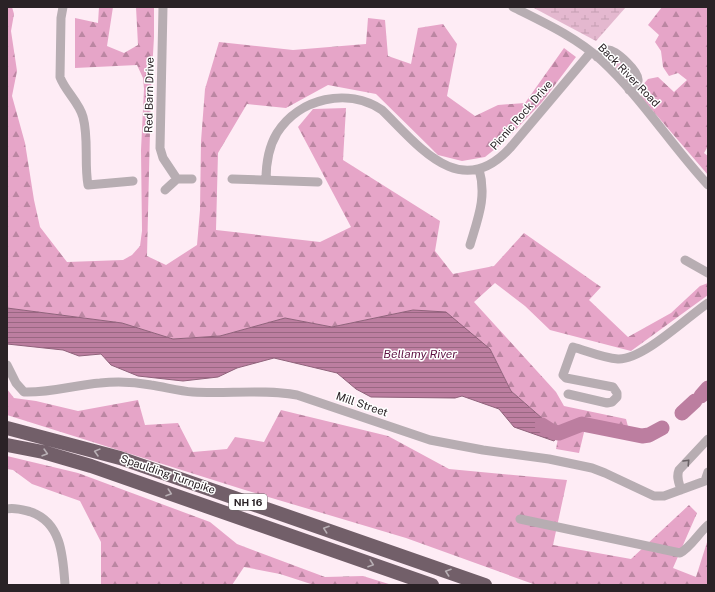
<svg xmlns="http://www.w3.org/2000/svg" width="715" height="592" font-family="'Public Sans',sans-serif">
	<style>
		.grass { fill: url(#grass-tufts) }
		.forest { fill: url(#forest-firs) }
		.wetland { fill: url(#wetland-marsh) }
		.water { fill: url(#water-rules); stroke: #90627b }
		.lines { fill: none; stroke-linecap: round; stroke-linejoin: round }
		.river { stroke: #bc7ea0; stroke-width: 15 }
		.minor { stroke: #b7adb2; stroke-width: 9 }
		.highway { stroke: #725f69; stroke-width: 14 }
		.oneway { stroke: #b8afb4 }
		.oneway2 { stroke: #696165 }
		.labels { text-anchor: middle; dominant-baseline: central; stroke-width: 3; stroke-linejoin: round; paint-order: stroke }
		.shield { fill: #fff; stroke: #6a6467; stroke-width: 1 }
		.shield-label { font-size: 10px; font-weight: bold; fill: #2a2226 }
		.street-label { font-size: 11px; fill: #2a2226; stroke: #fff }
		.water-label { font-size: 12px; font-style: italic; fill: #5e1343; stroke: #fff }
	</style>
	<defs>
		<pattern id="grass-tufts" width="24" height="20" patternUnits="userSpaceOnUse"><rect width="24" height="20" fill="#e4b8cf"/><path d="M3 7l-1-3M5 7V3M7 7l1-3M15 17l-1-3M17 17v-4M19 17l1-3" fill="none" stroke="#c49eb2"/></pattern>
		<pattern id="forest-firs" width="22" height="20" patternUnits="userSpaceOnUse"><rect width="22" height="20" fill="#e6a5c8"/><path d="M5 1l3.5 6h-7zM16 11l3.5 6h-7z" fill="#bb86a2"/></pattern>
		<pattern id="wetland-marsh" width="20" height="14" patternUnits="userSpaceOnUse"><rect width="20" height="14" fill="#e4b8cf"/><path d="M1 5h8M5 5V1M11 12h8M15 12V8" fill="none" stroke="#c49eb2"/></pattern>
		<pattern id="water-rules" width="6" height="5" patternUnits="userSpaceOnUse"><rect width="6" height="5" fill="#bc7ea0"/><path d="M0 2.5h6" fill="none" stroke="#996782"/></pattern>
	</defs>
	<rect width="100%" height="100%" fill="#feecf5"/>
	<path class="grass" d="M609 56C618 58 629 69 633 77L631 83 627 82 608 59Z"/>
	<path class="forest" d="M7 7H12L14 14 11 31 17 71 12 96 25 143 34 200 40 227 67 262 123 260 132 255 140 246 142 231 141 150 144 89 143 78 137 65 75 68V18L98 23 99 7H113L107 46 124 53 138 45 136 7H154V37L151 89 147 256 166 265 197 245 200 210 201 141 205 89 219 42 293 50 366 44 368 18 385 20 388 56 411 64 418 28 443 24 457 44 447 96 475 116 498 105 525 103 564 48 576 57 542 102 505 141 485 157 462 161 438 155 376 94 328 85 286 108 247 104 218 153 216 230 320 242 351 227 298 127 313 109 346 108 343 160 440 221 435 251 453 274 494 266 524 233 601 287 589 300 628 337 671 313 700 286 708 283V295L631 351 550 330 525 306 495 283 474 302 556 392 564 406 626 419 630 434 586 424 579 453 556 449 559 433 511 391 490 349 413 310 332 327 285 318 220 336 173 339 122 323 7 308Z
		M662 7H708V146L704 153 708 156V175L641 97 640 88 648 79 658 77 674 92 687 80 678 73 669 76 663 67 661 51 655 42 659 35 648 25Z
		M7 389 14 398 36 401 78 411 138 400 145 425 178 423 193 452 227 449 235 437 264 442 281 410 388 436 449 469 567 480 553 545 631 559 689 505 697 513 673 568 696 577 708 539V585H536L406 538 245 490 7 415Z
		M7 456 78 473 210 522 237 544 325 577 363 576 392 585H314L280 574 244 567 232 585H101V542L80 501 32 484 13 470 7 469Z"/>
	<path class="wetland" d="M532 7H626L596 41Z"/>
	<path class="water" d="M7 308 122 323 173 339 220 336 285 318 332 327 413 310 446 312 490 349 511 391 559 433 554 441 514 427 499 409 462 396 455 398 371 397 356 389 337 373 274 358 237 368 218 377 183 381 138 376 111 365 101 354 79 356 63 350 7 344Z"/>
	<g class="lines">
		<path class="river" d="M701 396 708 388
			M682 413 695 401
			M542 425 553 432 559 433 582 424 642 436 649 435 662 428"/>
		<path class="minor" d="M63 7 61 18 60 77C65 91 79 102 83 117 89 139 84 163 88 185L133 181
			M163 7 160 148 163 158 177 179H192
			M513 7C543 22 576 37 601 60 641 97 671 145 708 185
			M597 57C600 54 603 50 608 50 616 50 640 72 638 81 636 84 632 88 629 90
			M232 179 318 182
			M266 180C266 163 268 148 277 133 299 98 348 87 382 110 419 146 460 202 510 148L591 52
			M165 190 177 179
			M470 245C478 218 487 197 479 169
			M685 260 708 273
			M7 365 16 383 24 392C50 393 75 385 100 383 117 381 135 382 151 385 165 387 179 391 193 392 228 394 262 389 297 395L430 440 483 450 549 459 592 468 605 473 654 496H664L705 481 708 472
			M568 394 607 403 612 402 617 397V393L613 387 566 378 563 375 573 347C587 351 603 358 618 359 643 360 686 318 708 303
			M681 490C679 483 676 477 679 470L708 439
			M7 509C15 507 23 510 31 512 62 523 63 557 65 585
			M520 519 680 553C690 548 698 534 708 525"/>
		<path class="highway" d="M7 428 120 458 485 585
			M7 445 43 452 91 466 432 585"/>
	</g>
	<defs><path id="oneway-chevron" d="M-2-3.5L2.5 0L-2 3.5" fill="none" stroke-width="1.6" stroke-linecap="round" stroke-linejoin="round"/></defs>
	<g class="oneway">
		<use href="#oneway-chevron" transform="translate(97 452) rotate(-165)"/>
		<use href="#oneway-chevron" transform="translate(45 453) rotate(16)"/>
		<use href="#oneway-chevron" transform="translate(169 493) rotate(19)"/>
		<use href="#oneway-chevron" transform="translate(326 529) rotate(-161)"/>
		<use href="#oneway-chevron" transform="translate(371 564) rotate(19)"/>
		<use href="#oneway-chevron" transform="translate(448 572) rotate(-161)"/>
	</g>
	<use class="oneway2" href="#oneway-chevron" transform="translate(687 462) rotate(-47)"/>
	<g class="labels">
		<rect class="shield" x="229" y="494" width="38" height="16" rx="3"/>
		<g class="shield-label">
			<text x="248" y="502">NH 16</text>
		</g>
		<g class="street-label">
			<text transform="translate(629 75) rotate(46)">Back River Road</text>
			<text transform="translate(149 95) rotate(-89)">Red Barn Drive</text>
			<text transform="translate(521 115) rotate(-49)">Picnic Rock Drive</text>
			<text transform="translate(362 404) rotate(19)">Mill Street</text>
			<text transform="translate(168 474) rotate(19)">Spaulding Turnpike</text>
		</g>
		<g class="water-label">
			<text x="420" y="354">Bellamy River</text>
		</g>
	</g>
	<rect width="715" height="592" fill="none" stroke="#2a2226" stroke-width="16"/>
</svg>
